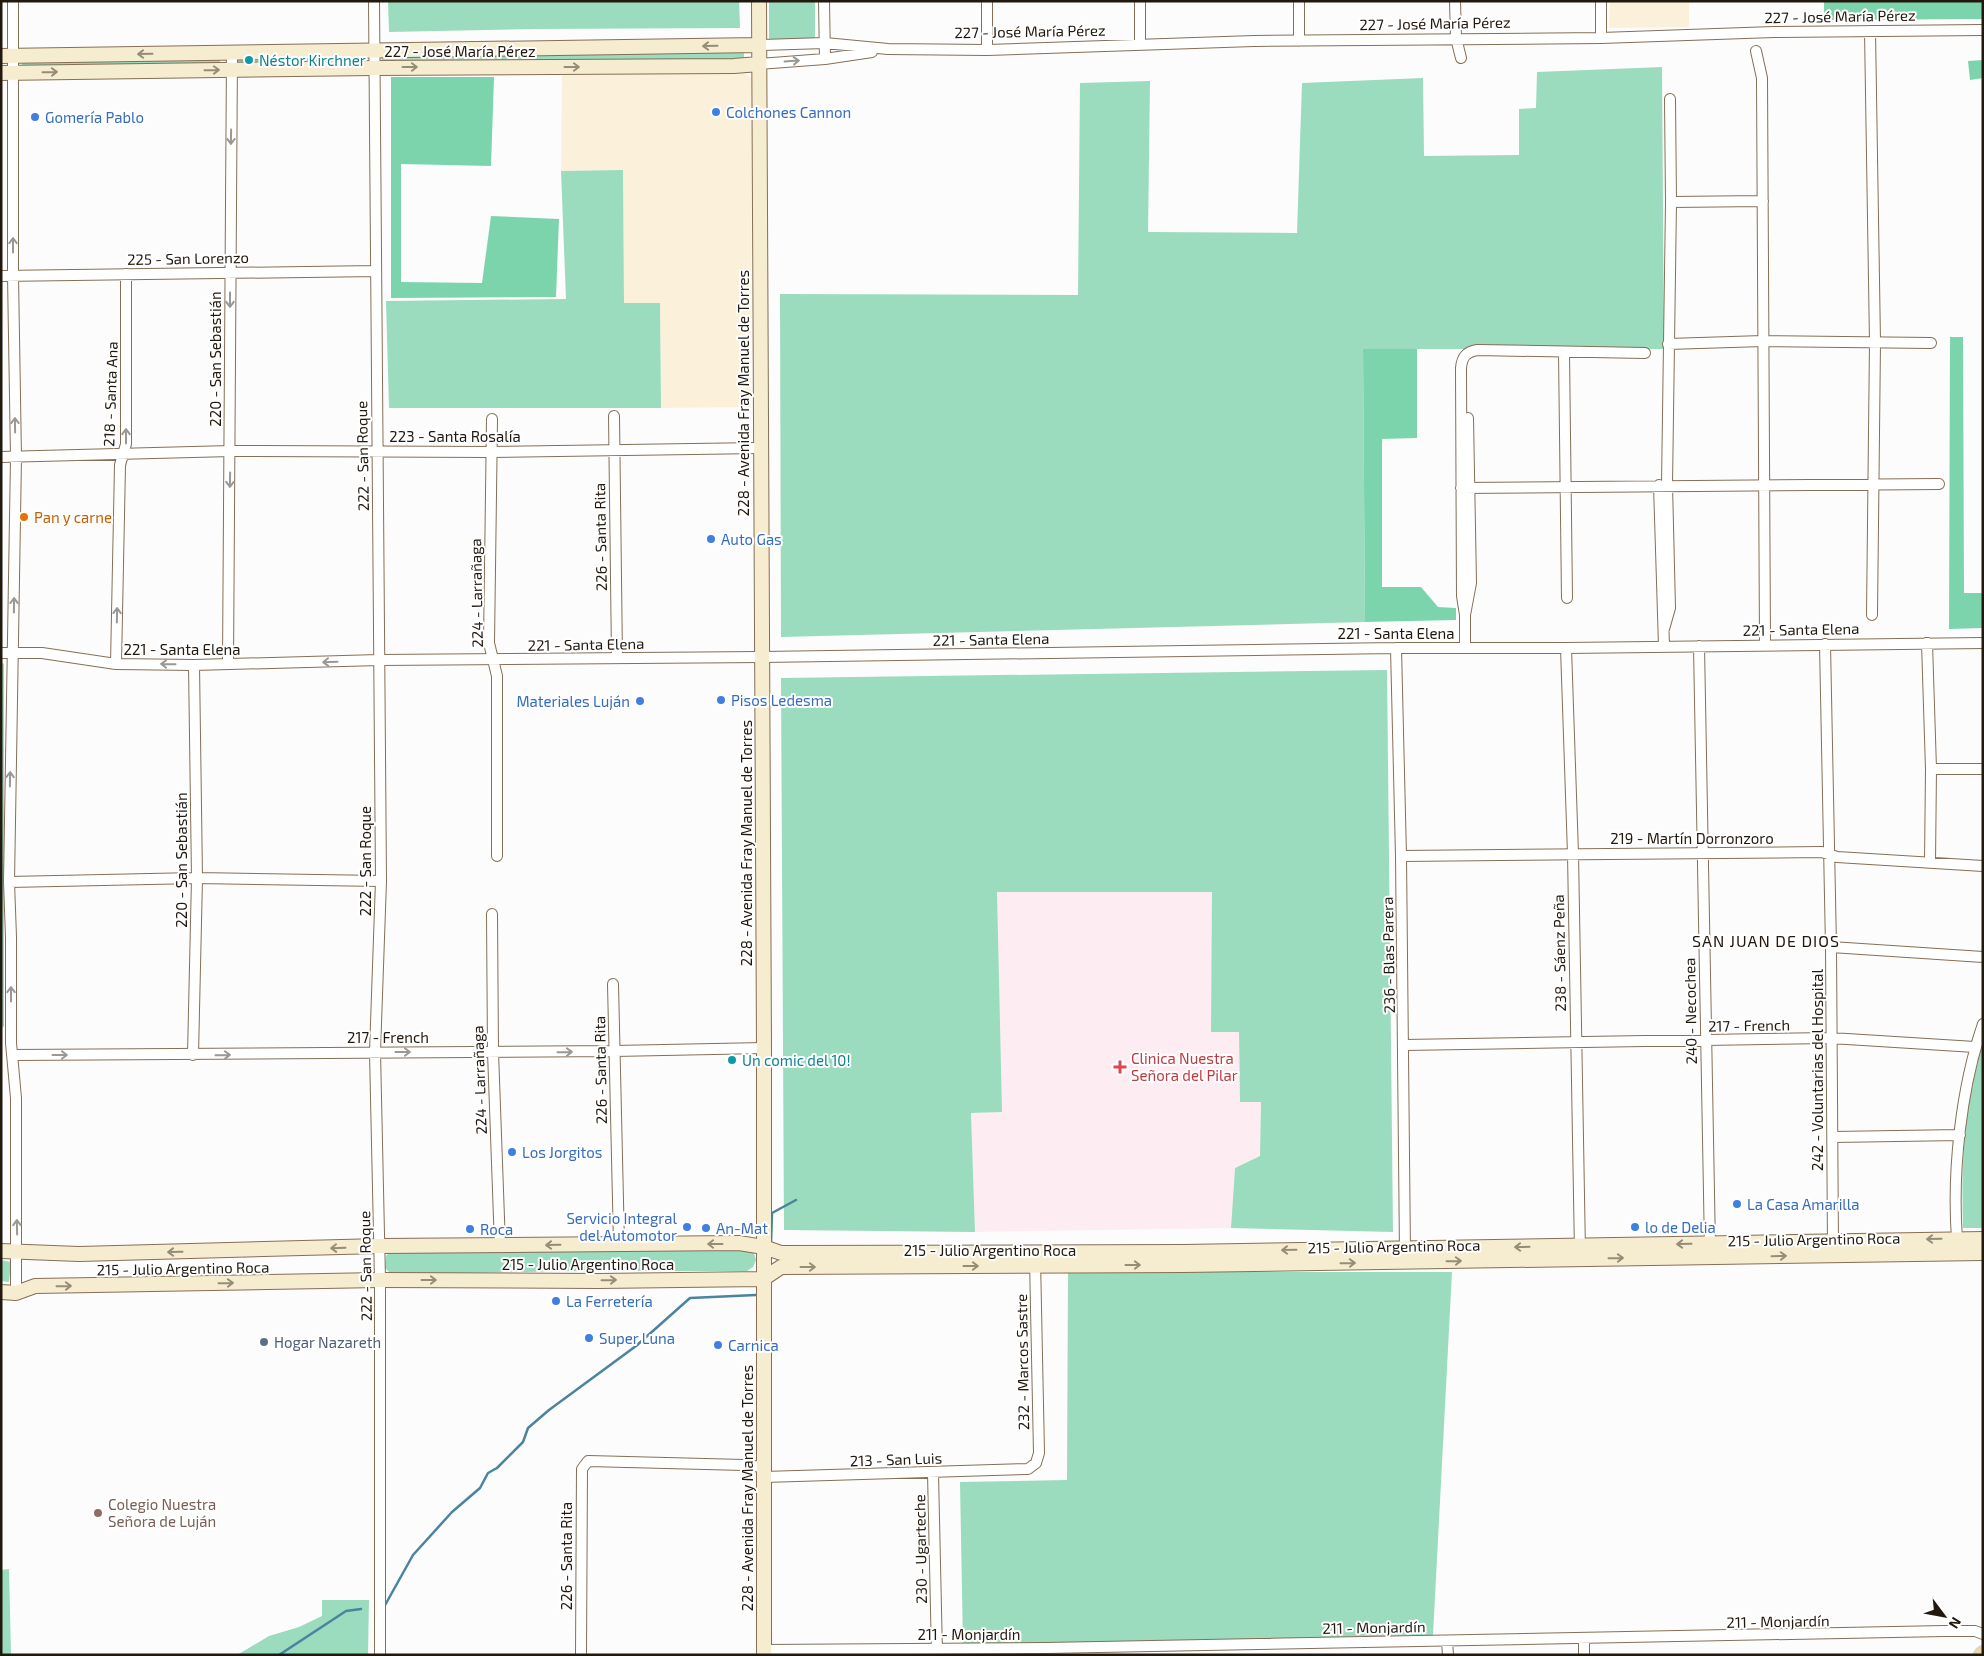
<svg xmlns="http://www.w3.org/2000/svg" width="1984" height="1656" font-family="'Exo 2',sans-serif">
	<style>
		.industrial { fill: #fbf1db }
		.medical { fill: #fdedf2 }
		.green { fill: #9bdbbe }
		.forest { fill: #7cd4ad }
		.lines { fill: none; stroke-linecap: round; stroke-linejoin: round }
		.stream { stroke: #4a849e; stroke-width: 2.5 }
		.street-casing { stroke: #856f56; stroke-width: 12 }
		.secondary-casing { stroke: #856f56; stroke-width: 16 }
		.primary-casing { stroke: #d7d5d4; stroke-width: 18 }
		.street { stroke: #fff; stroke-width: 10 }
		.secondary { stroke: #f6ecd0; stroke-width: 14 }
		.primary { stroke: #eed9a1; stroke-width: 15 }
		.oneway { stroke: #968d79 }
		.oneway2 { stroke: #9b9793 }
		.culture-dot { fill: #0f9aa8; stroke: #fff; stroke-width: 2 }
		.shop-dot { fill: #3f7fe0; stroke: #fff; stroke-width: 2 }
		.food-dot { fill: #e8710a; stroke: #fff; stroke-width: 2 }
		.health-dot { fill: #e0444e; stroke: #fff; stroke-width: 2 }
		.service-dot { fill: #5c6f8a; stroke: #fff; stroke-width: 2 }
		.education-dot { fill: #8d6e63; stroke: #fff; stroke-width: 2 }
		.labels { text-anchor: middle; dominant-baseline: central; stroke-width: 4; stroke-linejoin: round; paint-order: stroke }
		.street-label { font-size: 15px; fill: #21180e; stroke: #fff }
		.culture-label { font-size: 15px; fill: #0d838f; stroke: #fff; text-anchor: start }
		.shop-label { font-size: 15px; fill: #366cbe; stroke: #fff; text-anchor: start }
		.food-label { font-size: 15px; fill: #c56008; stroke: #fff; text-anchor: start }
		.health-label { font-size: 15px; fill: #be3a42; stroke: #fff; text-anchor: start }
		.service-label { font-size: 15px; fill: #4e5e75; stroke: #fff; text-anchor: start }
		.education-label { font-size: 15px; fill: #785e54; stroke: #fff; text-anchor: start }
		.neighbourhood-label { font-size: 16px; letter-spacing: 1px; fill: #21180e; stroke: #fff }
	</style>
	<rect width="100%" height="100%" fill="#fcfcfc"/>
	<path class="industrial" d="M1610 1H1689V27L1609 28Z
		M739 70 752 78 751 407 661 408 660 304 624 303 623 170 561 171 562 72Z"/>
	<path class="medical" d="M997 892H1213L1211 1031 1239 1032 1240 1102 1261 1101 1260 1156 1235 1168 1231 1228 975 1232 971 1113 1001 1112Z"/>
	<path class="green" d="M388 1H739L740 28 534 29 389 32Z
		M769 1H815V47L769 49Z
		M744 51V59L382 63 381 55Z
		M364 55V65H238V56Z
		M220 57V66L22 68V58Z
		M1662 67 1664 349H1363L1365 622 781 637 780 294 1078 295 1080 83 1150 81 1148 232 1297 233 1302 83 1423 78 1424 156 1519 155V109L1536 108 1537 72Z
		M623 170 624 303H660L661 408H389L386 301 566 299 561 171Z
		M1 662 4 664V1026L1 1029Z
		M1387 670 1393 1232 1231 1228 1235 1168 1260 1156 1261 1102H1240L1239 1032H1211L1212 892H997L1002 1112 971 1113 975 1232 784 1230 781 678Z
		M1983 1043V1228H1963C1961 1160 1964 1109 1983 1043Z
		M753 1250 756 1260 753 1267 747 1271H584L396 1274 389 1272 385 1268 386 1256 389 1252Z
		M1 1260 11 1262 9 1282 1 1281Z
		M1068 1272H1452L1433 1635 963 1645 960 1482 1067 1480Z
		M9 1569 11 1655H1V1570Z
		M322 1600H369L368 1655H237L269 1636 299 1627 322 1616Z"/>
	<path class="forest" d="M1824 1H1983V19L1824 20Z
		M1983 60V78L1970 80 1968 61Z
		M391 77H494L491 166 401 164V282L482 283 491 216 559 219 556 297 391 298Z
		M1950 337H1963L1964 593H1983V628L1949 629Z
		M1363 349H1417V438L1382 439V587H1421L1438 607 1456 608V620L1365 622Z"/>
	<g class="lines">
		<path class="stream" d="M771 1244 772 1213 796 1200
			M384 1607 413 1555 452 1512 480 1488 488 1473 497 1468 523 1442 528 1428 549 1410 636 1346 690 1298 756 1295
			M279 1655 346 1611 361 1609"/>
		<defs>
			<path id="street" d="M13 1V276L16 457 9 882 11 937V1043L16 1098V1293
				M374 1 381 881 375 1052 380 1280V1655
				M824 1 825 59
				M1140 1V45
				M1299 1V41
				M1455 1 1456 38 1461 58
				M1870 31 1875 342 1872 615
				M1601 38V1
				M758 45 825 43 888 49 987 50 1254 41 1601 38 1774 32 1983 30
				M987 50V1
				M1756 51 1762 78 1765 644
				M759 64 825 59 872 52
				M1671 202 1763 201
				M1 276 376 271
				M1668 344 1763 341 1931 343
				M1564 353 1567 598
				M614 416 617 658
				M492 419 489 643 497 676V856
				M1 457 231 451 491 452 760 448
				M1659 485 1664 646
				M1461 488 1939 484
				M1465 615 1462 596 1461 368C1462 357 1466 352 1477 350L1645 353
				M1664 629 1670 608 1667 485 1671 202 1670 99
				M1927 643 1931 769 1930 862
				M1825 644 1831 947 1833 1247
				M1699 646 1710 1248
				M1396 648 1401 856 1405 1254
				M1465 648V615L1471 583 1468 418
				M1566 648 1573 854 1580 1252
				M1 653H42L116 664 194 665 379 660 761 657 1396 648H1566L1983 643
				M116 664 120 465 126 444V274
				M228 664 232 53
				M1931 769H1983
				M1401 856 1822 852 1837 857 1983 866
				M9 882 197 878 381 881
				M492 914 493 1052 500 1246
				M1831 947 1983 957
				M613 984 619 1244
				M1404 1045 1831 1038 1975 1047
				M12 1055 614 1051 764 1048
				M193 1055 197 878 194 665
				M1833 1137 1960 1135
				M1957 1239C1952 1171 1961 1088 1983 1024
				M933 1473 937 1655
				M764 1477 1028 1469 1036 1463 1039 1453 1035 1259
				M1584 1639V1655
				M1447 1641 1448 1655
				M764 1650 1046 1648 1945 1631H1975L1983 1634
				M581 1655 582 1469 588 1461 744 1465 763 1467"/>
			<path id="secondary" d="M759 1 764 1048V1655
				M1 56 758 45
				M1 73 375 68 734 66 759 64
				M1 1251 79 1254 380 1246 739 1243 764 1247 781 1253 1183 1252 1983 1239
				M1 1292 16 1293 35 1286 380 1280 598 1281 763 1279 781 1267 1183 1265 1983 1253"/>
			<path id="primary" d="M1982 1655 1983 1654"/>
		</defs>
		<use href="#street" class="street-casing"/>
		<use href="#secondary" class="secondary-casing"/>
		<use href="#primary" class="primary-casing"/>
		<use href="#street" class="street"/>
		<use href="#secondary" class="secondary"/>
		<use href="#primary" class="primary"/>
	</g>
	<defs><path id="oneway-shaft" d="M-6 0H5M1.5-3L5.5 0L1.5 3" fill="none" stroke-width="1.6" stroke-linecap="round" stroke-linejoin="round" transform="scale(1.25)"/></defs>
	<g class="oneway">
		<use href="#oneway-shaft" transform="translate(710 46) rotate(179)"/>
		<use href="#oneway-shaft" transform="translate(145 54) rotate(179)"/>
		<use href="#oneway-shaft" transform="translate(410 67)"/>
		<use href="#oneway-shaft" transform="translate(572 67)"/>
		<use href="#oneway-shaft" transform="translate(212 70) rotate(-1)"/>
		<use href="#oneway-shaft" transform="translate(50 72) rotate(-1)"/>
		<use href="#oneway-shaft" transform="translate(1934 1239) rotate(179)"/>
		<use href="#oneway-shaft" transform="translate(715 1244) rotate(180)"/>
		<use href="#oneway-shaft" transform="translate(1684 1244) rotate(179)"/>
		<use href="#oneway-shaft" transform="translate(553 1245) rotate(179)"/>
		<use href="#oneway-shaft" transform="translate(1522 1247) rotate(179)"/>
		<use href="#oneway-shaft" transform="translate(338 1248) rotate(178)"/>
		<use href="#oneway-shaft" transform="translate(1289 1250) rotate(179)"/>
		<use href="#oneway-shaft" transform="translate(175 1252) rotate(179)"/>
		<use href="#oneway-shaft" transform="translate(1779 1256) rotate(-1)"/>
		<use href="#oneway-shaft" transform="translate(1616 1258) rotate(-1)"/>
		<use href="#oneway-shaft" transform="translate(1454 1261) rotate(-1)"/>
		<use href="#oneway-shaft" transform="translate(1348 1263) rotate(-1)"/>
		<use href="#oneway-shaft" transform="translate(1133 1265)"/>
		<use href="#oneway-shaft" transform="translate(971 1266)"/>
		<use href="#oneway-shaft" transform="translate(808 1267)"/>
		<use href="#oneway-shaft" transform="translate(429 1280)"/>
		<use href="#oneway-shaft" transform="translate(609 1280) rotate(-1)"/>
		<use href="#oneway-shaft" transform="translate(226 1283) rotate(-1)"/>
		<use href="#oneway-shaft" transform="translate(64 1286) rotate(-1)"/>
	</g>
	<g class="oneway2">
		<use href="#oneway-shaft" transform="translate(792 61) rotate(-4)"/>
		<use href="#oneway-shaft" transform="translate(231 137) rotate(91)"/>
		<use href="#oneway-shaft" transform="translate(13 245) rotate(-90)"/>
		<use href="#oneway-shaft" transform="translate(230 300) rotate(90)"/>
		<use href="#oneway-shaft" transform="translate(15 425) rotate(-91)"/>
		<use href="#oneway-shaft" transform="translate(126 436) rotate(-90)"/>
		<use href="#oneway-shaft" transform="translate(230 480) rotate(91)"/>
		<use href="#oneway-shaft" transform="translate(14 605) rotate(-89)"/>
		<use href="#oneway-shaft" transform="translate(117 615) rotate(-89)"/>
		<use href="#oneway-shaft" transform="translate(330 662) rotate(178)"/>
		<use href="#oneway-shaft" transform="translate(168 664) rotate(-179)"/>
		<use href="#oneway-shaft" transform="translate(10 779) rotate(-89)"/>
		<use href="#oneway-shaft" transform="translate(11 994) rotate(-90)"/>
		<use href="#oneway-shaft" transform="translate(403 1052)"/>
		<use href="#oneway-shaft" transform="translate(565 1052) rotate(-1)"/>
		<use href="#oneway-shaft" transform="translate(60 1055)"/>
		<use href="#oneway-shaft" transform="translate(223 1055) rotate(-1)"/>
		<use href="#oneway-shaft" transform="translate(17 1227) rotate(-91)"/>
	</g>
	<g class="culture-dot">
		<circle cx="249" cy="60" r="5"/>
		<circle cx="732" cy="1060" r="5"/>
	</g>
	<g class="shop-dot">
		<circle cx="716" cy="112" r="5"/>
		<circle cx="35" cy="117" r="5"/>
		<circle cx="711" cy="539" r="5"/>
		<circle cx="721" cy="700" r="5"/>
		<circle cx="640" cy="701" r="5"/>
		<circle cx="512" cy="1152" r="5"/>
		<circle cx="1737" cy="1204" r="5"/>
		<circle cx="687" cy="1227" r="5"/>
		<circle cx="1635" cy="1227" r="5"/>
		<circle cx="706" cy="1228" r="5"/>
		<circle cx="470" cy="1229" r="5"/>
		<circle cx="556" cy="1301" r="5"/>
		<circle cx="589" cy="1338" r="5"/>
		<circle cx="718" cy="1345" r="5"/>
	</g>
	<circle class="food-dot" cx="24" cy="517" r="5"/>
	<path class="health-dot" d="M1117.5 1059.5h5v5h5v5h-5v5h-5v-5h-5v-5h5z"/>
	<circle class="service-dot" cx="264" cy="1342" r="5"/>
	<circle class="education-dot" cx="98" cy="1513" r="5"/>
	<g class="labels">
		<g class="street-label">
			<text transform="translate(1840 16) rotate(-1)">227 - José María Pérez</text>
			<text transform="translate(1435 23) rotate(-1)">227 - José María Pérez</text>
			<text transform="translate(1030 31) rotate(-1)">227 - José María Pérez</text>
			<text x="460" y="51">227 - José María Pérez</text>
			<text transform="translate(188 258) rotate(-1)">225 - San Lorenzo</text>
			<text transform="translate(215 359) rotate(-90)">220 - San Sebastián</text>
			<text transform="translate(743 393) rotate(-90)">228 - Avenida Fray Manuel de Torres</text>
			<text transform="translate(110 394) rotate(-88)">218 - Santa Ana</text>
			<text x="455" y="436">223 - Santa Rosalía</text>
			<text transform="translate(362 456) rotate(-91)">222 - San Roque</text>
			<text transform="translate(600 537) rotate(-91)">226 - Santa Rita</text>
			<text transform="translate(476 593) rotate(-91)">224 - Larrañaga</text>
			<text transform="translate(1801 629) rotate(-1)">221 - Santa Elena</text>
			<text x="1396" y="633">221 - Santa Elena</text>
			<text transform="translate(991 639) rotate(-1)">221 - Santa Elena</text>
			<text transform="translate(586 644) rotate(-1)">221 - Santa Elena</text>
			<text x="182" y="649">221 - Santa Elena</text>
			<text x="1692" y="838">219 - Martín Dorronzoro</text>
			<text transform="translate(746 843) rotate(-90)">228 - Avenida Fray Manuel de Torres</text>
			<text transform="translate(181 860) rotate(-90)">220 - San Sebastián</text>
			<text transform="translate(365 861) rotate(-90)">222 - San Roque</text>
			<text transform="translate(1559 953) rotate(-91)">238 - Sáenz Peña</text>
			<text transform="translate(1388 955) rotate(-91)">236 - Blas Parera</text>
			<text transform="translate(1690 1011) rotate(-91)">240 - Necochea</text>
			<text transform="translate(1749 1025) rotate(-1)">217 - French</text>
			<text x="388" y="1037">217 - French</text>
			<text transform="translate(600 1070) rotate(-91)">226 - Santa Rita</text>
			<text transform="translate(1817 1070) rotate(-90)">242 - Voluntarias del Hospital</text>
			<text transform="translate(479 1080) rotate(-92)">224 - Larrañaga</text>
			<text transform="translate(1814 1239) rotate(-1)">215 - Julio Argentino Roca</text>
			<text transform="translate(1394 1246) rotate(-1)">215 - Julio Argentino Roca</text>
			<text x="990" y="1250">215 - Julio Argentino Roca</text>
			<text x="588" y="1264">215 - Julio Argentino Roca</text>
			<text transform="translate(365 1266) rotate(-91)">222 - San Roque</text>
			<text transform="translate(183 1268) rotate(-1)">215 - Julio Argentino Roca</text>
			<text transform="translate(1022 1362) rotate(-91)">232 - Marcos Sastre</text>
			<text transform="translate(896 1459) rotate(-2)">213 - San Luis</text>
			<text transform="translate(747 1488) rotate(-90)">228 - Avenida Fray Manuel de Torres</text>
			<text transform="translate(920 1549) rotate(-91)">230 - Ugarteche</text>
			<text transform="translate(566 1556) rotate(-90)">226 - Santa Rita</text>
			<text transform="translate(1778 1621) rotate(-1)">211 - Monjardín</text>
			<text transform="translate(1374 1627) rotate(-1)">211 - Monjardín</text>
			<text x="969" y="1634">211 - Monjardín</text>
		</g>
		<g class="culture-label">
			<text x="259" y="60">Néstor Kirchner</text>
			<text x="742" y="1060">Un comic del 10!</text>
		</g>
		<g class="shop-label">
			<text x="726" y="112">Colchones Cannon</text>
			<text x="45" y="117">Gomería Pablo</text>
			<text x="721" y="539">Auto Gas</text>
			<text x="731" y="700">Pisos Ledesma</text>
			<text x="630" y="701" text-anchor="end">Materiales Luján</text>
			<text x="522" y="1152">Los Jorgitos</text>
			<text x="1747" y="1204">La Casa Amarilla</text>
			<text x="677" y="1218" text-anchor="end">Servicio Integral<tspan x="677" dy="17">del Automotor</tspan></text>
			<text x="1645" y="1227">lo de Delia</text>
			<text x="716" y="1228">An-Mat</text>
			<text x="480" y="1229">Roca</text>
			<text x="566" y="1301">La Ferretería</text>
			<text x="599" y="1338">Super Luna</text>
			<text x="728" y="1345">Carnica</text>
		</g>
		<g class="food-label">
			<text x="34" y="517">Pan y carne</text>
		</g>
		<g class="health-label">
			<text x="1131" y="1058">Clinica Nuestra<tspan x="1131" dy="17">Señora del Pilar</tspan></text>
		</g>
		<g class="service-label">
			<text x="274" y="1342">Hogar Nazareth</text>
		</g>
		<g class="education-label">
			<text x="108" y="1504">Colegio Nuestra<tspan x="108" dy="17">Señora de Luján</tspan></text>
		</g>
		<g class="neighbourhood-label">
			<text x="1766" y="940">SAN JUAN DE DIOS</text>
		</g>
	</g>
	<rect width="1984" height="1656" fill="none" stroke="#21180e" stroke-width="5"/>
	<g transform="translate(1944 1616) rotate(122)" stroke="#ffffff" stroke-width="4" paint-order="stroke">
	<path d="M0-4L9 19L0 12L-9 19Z" fill="#21180e"/>
	<text y="-8" font-size="14" font-weight="bold" text-anchor="middle" fill="#21180e">N</text>
	</g>
</svg>
